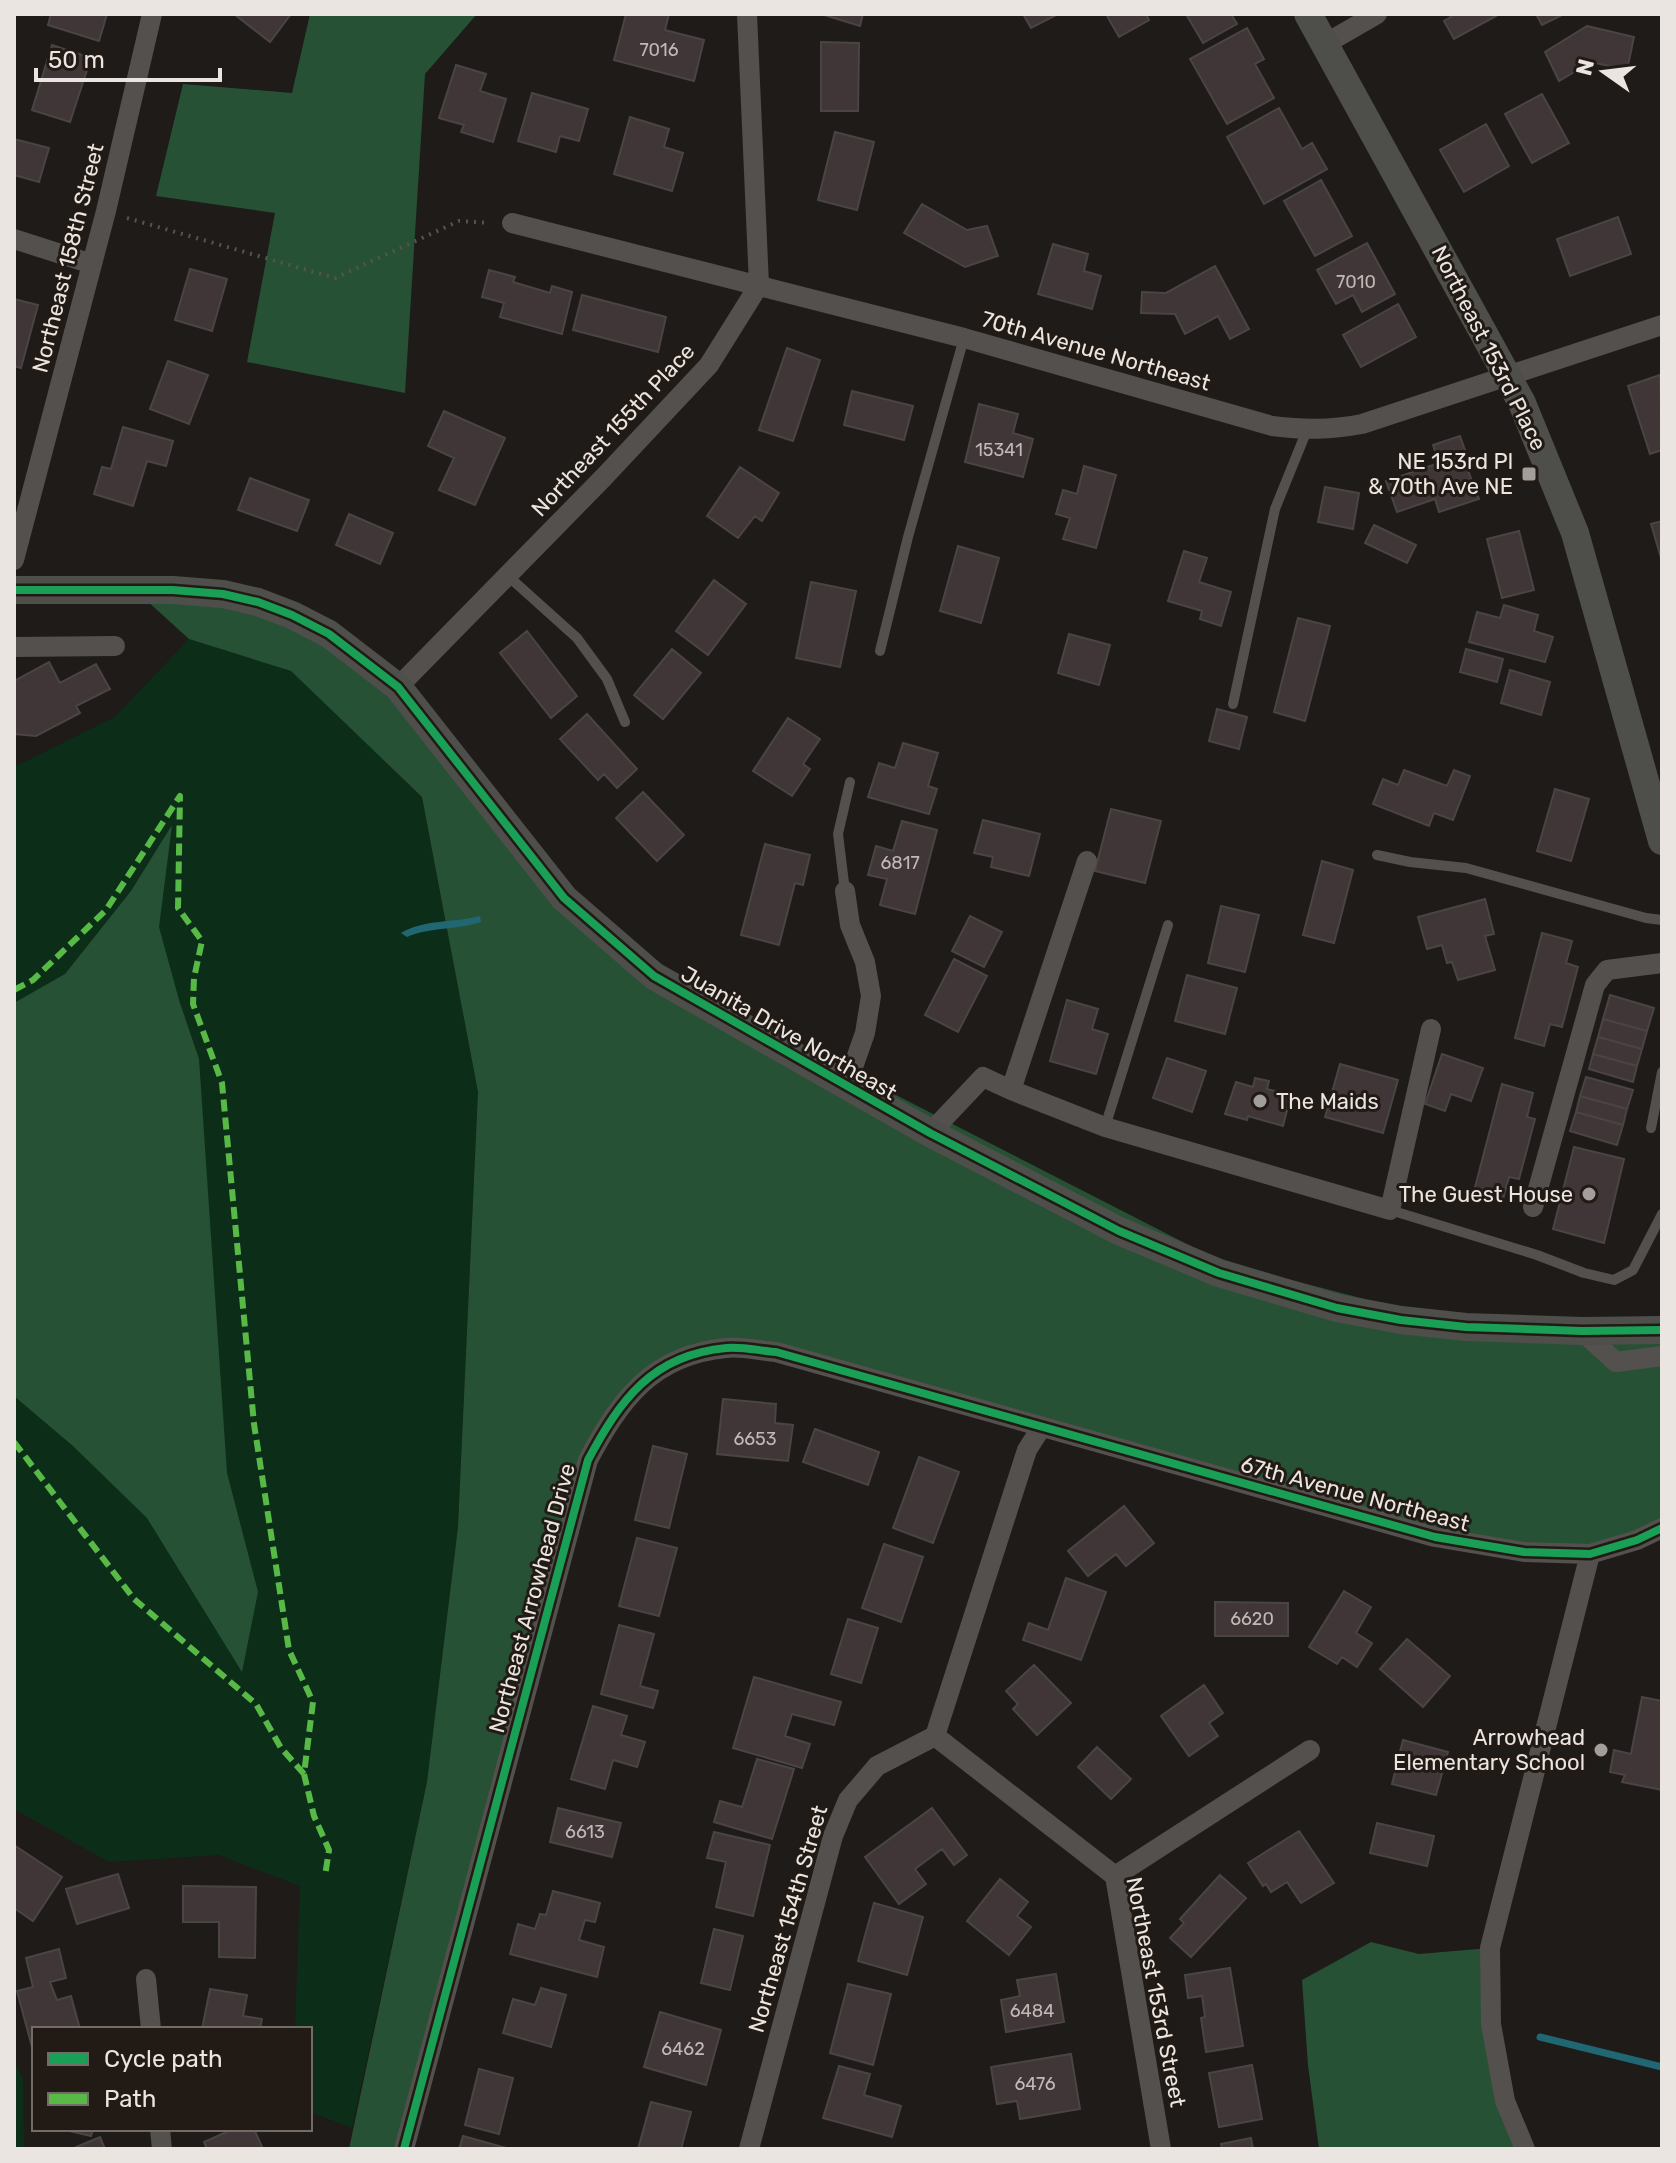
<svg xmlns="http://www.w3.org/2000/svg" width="1676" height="2163" font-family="Rubik,sans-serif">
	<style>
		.green { fill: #0c2e19 }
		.forest { fill: #275135 }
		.water { fill: #216673 }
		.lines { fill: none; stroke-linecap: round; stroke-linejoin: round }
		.stream { stroke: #216673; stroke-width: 7 }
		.building { fill: #403537; stroke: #494545; stroke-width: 2 }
		.path { stroke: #565351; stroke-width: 4; stroke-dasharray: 2 6; stroke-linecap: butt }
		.lane { stroke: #54504d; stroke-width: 10 }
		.street { stroke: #54504d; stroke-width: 20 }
		.secondary { stroke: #4e4e4b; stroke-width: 28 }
		.quiet { stroke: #58b947; stroke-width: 6; stroke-dasharray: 12 6; stroke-linecap: butt }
		.cycleway-casing { stroke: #221a14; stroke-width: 13 }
		.cycleway { stroke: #1a9f57; stroke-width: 8 }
		.poi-dot { fill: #a39e9b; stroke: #221a14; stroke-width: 3 }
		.labels { text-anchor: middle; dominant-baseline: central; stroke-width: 6; stroke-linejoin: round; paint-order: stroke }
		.number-label { font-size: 18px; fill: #c0b9b6 }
		.street-label { font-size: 22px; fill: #ebe5e1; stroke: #221a14 }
		.poi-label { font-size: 22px; fill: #ebe5e1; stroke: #221a14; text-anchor: end }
	</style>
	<rect width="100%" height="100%" fill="#1e1b18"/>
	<path class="green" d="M189 639 291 671 422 797 478 1092 458 1527 427 1782 352 2128 310 2112V2029H295L300 1886 219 1855 109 1862 14 1809V767L115 717Z
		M14 2062 23 2078 24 2149H14Z"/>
	<path class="forest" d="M310 14H477L425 74 405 393 247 362 275 213 156 196 183 84 292 93Z
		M124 580 319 613 564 898 657 967 853 1073 1222 1262 1465 1325 1662 1331V1528L1637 1540 1524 1552 776 1352 692 1354 609 1420 404 2149H349L427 1782 458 1527 478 1092 422 797 291 671 189 639Z
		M172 825 159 927 179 1000 199 1059 227 1473 258 1592 242 1672 147 1518 73 1446 14 1396V1003L65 974 131 891Z
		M1371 1942 1419 1954 1490 1948 1491 2024 1525 2149H1319L1308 2065 1302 1980Z"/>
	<path class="water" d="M480 916 481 922C457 930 430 927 407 937L401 933C425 919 453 923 480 916Z"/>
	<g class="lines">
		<path class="stream" d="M1540 2037 1662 2067"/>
	</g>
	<path class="building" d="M51 14H107L99 41 48 25Z
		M234 14H291L270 42Z
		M626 14H669L665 30 704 40 694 81 614 60Z
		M821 14H863L860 26Z
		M1023 14H1058L1031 28Z
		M1106 14H1146L1149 20 1119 37Z
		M1186 14H1231L1237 24 1203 43Z
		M1449 14H1495L1496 16 1454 39 1444 21 1451 17Z
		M1536 14H1564L1542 25Z
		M1587 26 1634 37 1627 70 1591 62 1559 81 1545 52Z
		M1247 28 1264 59 1255 64 1274 98 1227 124 1190 59Z
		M821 42 859 43 858 111H821Z
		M52 45 91 58 70 122 32 110Z
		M456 65 486 74 480 91 506 99 493 142 461 132 464 125 439 118Z
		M532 93 588 109 579 141 560 136 556 152 518 141Z
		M1542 94 1569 143 1532 163 1505 114Z
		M1279 108 1302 149 1312 143 1327 169 1264 204 1227 137Z
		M630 117 669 129 664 147 683 153 672 191 614 174Z
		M1486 124 1509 166 1464 192 1440 150Z
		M835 132 874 142 857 210 818 200Z
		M14 139 49 148 39 182 14 175Z
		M1321 180 1352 236 1315 256 1284 201Z
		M922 204 967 230 987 226 998 256 965 267 904 233Z
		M1618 217 1631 254 1570 276 1557 239Z
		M1367 243 1395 294 1362 312 1353 295 1336 304 1317 270Z
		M1053 244 1088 254 1084 271 1101 276 1092 309 1038 294Z
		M1215 266 1249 329 1230 339 1218 316 1185 334 1175 314 1141 313 1142 292 1166 293Z
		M190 269 227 279 212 331 175 320Z
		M489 270 515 277 513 282 550 293 552 286 572 292 562 334 500 317 504 303 482 297Z
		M582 295 666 317 658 352 573 330Z
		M14 299 38 305 21 368 14 366Z
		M1398 304 1416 337 1361 367 1343 335Z
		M787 348 820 360 793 441 759 430Z
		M168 361 208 375 189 424 150 409Z
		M1660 375 1662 450 1650 454 1628 386Z
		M852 391 913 406 904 440 844 425Z
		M979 404 1018 414 1013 433 1033 439 1023 477 965 462Z
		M444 411 505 438 475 505 439 490 454 458 428 446Z
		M123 427 173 441 166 466 147 461 133 506 94 494 102 467 111 469Z
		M1460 436 1466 453 1462 455 1479 499 1439 512 1435 499 1397 512 1386 481 1439 463 1433 445Z
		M1084 466 1116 475 1096 548 1063 539 1070 518 1056 514 1063 490 1077 494Z
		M740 467 779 493 762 521 755 516 738 538 707 516Z
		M250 478 309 500 297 531 238 510Z
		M1325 487 1359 493 1353 529 1318 522Z
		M349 514 393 533 380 564 336 545Z
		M1662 521V558H1661L1651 524Z
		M1374 525 1416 545 1407 563 1365 543Z
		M1519 531 1534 590 1502 598 1487 539Z
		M958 546 999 558 981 623 940 611Z
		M1184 551 1207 558 1199 582 1231 592 1221 626 1200 619 1202 611 1168 601Z
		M714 580 746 604 708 655 676 631Z
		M811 582 856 591 840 667 796 658Z
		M1504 605 1538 615 1534 631 1553 637 1545 662 1469 642 1477 612 1500 618Z
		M1298 618 1330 626 1305 721 1274 712Z
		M527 631 577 696 551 718 500 653Z
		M1069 634 1110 645 1099 685 1058 673Z
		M672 649 701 673 663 719 634 695Z
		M1466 649 1503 659 1497 682 1460 672Z
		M49 662 60 683 96 664 110 689 76 706 80 713 36 736 14 734V681Z
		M1510 670 1550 682 1541 715 1501 703Z
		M1217 709 1247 717 1239 749 1209 741Z
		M587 714 637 769 617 788 604 774 598 780 560 739Z
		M788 718 820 739 803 764 810 769 792 796 753 771Z
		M903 743 938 753 928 786 937 789 929 814 868 797 879 763 895 768Z
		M1404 770 1447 786 1454 770 1470 776 1453 820 1434 813 1429 826 1373 804 1383 779 1398 785Z
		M1555 789 1589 799 1571 861 1537 851Z
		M643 792 684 835 657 861 616 818Z
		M1111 809 1161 821 1145 883 1095 871Z
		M983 820 1040 834 1029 876 991 867 993 857 974 853Z
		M902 821 937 830 915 914 880 905 887 879 868 875 876 846 893 851Z
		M765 844 810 855 803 885 795 883 779 945 741 935Z
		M1322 861 1353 870 1334 943 1303 935Z
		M1485 899 1494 934 1485 936 1495 970 1458 980 1452 962 1447 963 1442 945 1427 949 1418 917Z
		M1221 906 1259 915 1245 972 1208 963Z
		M970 916 1002 932 984 967 952 951Z
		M1542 933 1572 941 1566 963 1578 967 1562 1027 1550 1024 1544 1046 1515 1038Z
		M954 959 987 976 958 1032 925 1015Z
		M1187 975 1237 988 1225 1034 1175 1021Z
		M1610 995 1654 1008 1647 1031 1603 1019Z
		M1067 1000 1098 1009 1092 1029 1108 1034 1096 1074 1050 1061Z
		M1603 1019 1647 1031 1642 1049 1598 1037Z
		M1598 1037 1642 1049 1637 1066 1593 1054Z
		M1442 1054 1483 1068 1471 1101 1451 1094 1445 1111 1425 1104Z
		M1593 1054 1637 1066 1633 1082 1589 1069Z
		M1167 1058 1206 1071 1192 1112 1153 1098Z
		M1340 1064 1398 1080 1383 1133 1325 1117Z
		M1586 1077 1633 1090 1627 1109 1580 1096Z
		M1255 1078 1269 1081 1267 1089 1291 1095 1283 1126 1248 1116 1247 1120 1225 1114 1236 1082 1253 1087Z
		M1502 1084 1533 1093 1527 1117 1535 1119 1519 1179 1509 1177 1503 1199 1474 1191Z
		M1580 1096 1627 1109 1623 1125 1576 1112Z
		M1576 1112 1623 1125 1617 1145 1570 1131Z
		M1574 1147 1624 1159 1604 1243 1553 1229Z
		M723 1399 776 1404 775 1423 793 1425 788 1461 717 1454Z
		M815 1429 879 1452 868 1485 803 1462Z
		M653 1446 687 1454 669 1528 635 1520Z
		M919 1457 959 1472 933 1543 893 1528Z
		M1124 1506 1154 1543 1126 1566 1116 1554 1088 1576 1068 1551Z
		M637 1538 677 1548 659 1616 619 1606Z
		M884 1544 923 1557 901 1622 862 1608Z
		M1066 1578 1106 1592 1081 1660 1023 1640 1029 1623 1048 1630Z
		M1344 1591 1371 1607 1356 1633 1372 1643 1357 1667 1342 1657 1337 1664 1309 1647Z
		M1215 1602 1288 1603V1636H1215Z
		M848 1619 878 1628 861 1683 831 1674Z
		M619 1625 654 1634 640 1686 658 1691 653 1708 601 1694Z
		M1407 1639 1450 1676 1423 1707 1380 1669Z
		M1034 1665 1071 1703 1037 1735 1013 1709 1018 1704 1006 1691Z
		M754 1677 841 1702 834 1725 792 1714 785 1736 810 1744 802 1768 733 1748Z
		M1204 1685 1223 1713 1209 1723 1218 1736 1189 1756 1161 1716Z
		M1642 1697 1662 1701V1790L1622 1782 1625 1775 1610 1772 1614 1750 1631 1754Z
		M593 1706 627 1716 621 1735 645 1742 637 1767 613 1760 605 1789 571 1779Z
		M1403 1740 1448 1752 1436 1795 1392 1784Z
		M1097 1747 1131 1779 1111 1799 1078 1767Z
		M757 1759 794 1769 772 1839 714 1822 720 1801 742 1807Z
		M558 1808 621 1823 612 1857 550 1842Z
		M932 1808 967 1855 954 1865 942 1849 915 1869 926 1884 899 1904 865 1857Z
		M1377 1823 1434 1836 1427 1866 1370 1853Z
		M1299 1831 1334 1883 1301 1903 1287 1882 1271 1892 1266 1884 1263 1886 1248 1863Z
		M714 1832 770 1845 753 1916 716 1907 726 1862 707 1858Z
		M14 1845 62 1877 33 1921 14 1908Z
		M118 1874 129 1908 77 1924 66 1889Z
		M1220 1875 1246 1898 1191 1957 1170 1938 1184 1923 1180 1919Z
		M1000 1879 1028 1902 1017 1916 1031 1927 1009 1955 967 1921Z
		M183 1886 256 1887 255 1958 219 1957V1922H183Z
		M553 1891 600 1903 595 1922 585 1920 579 1940 604 1947 597 1977 510 1954 518 1924 535 1929 540 1914 546 1915Z
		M874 1903 923 1917 907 1975 858 1961Z
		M714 1929 743 1936 730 1990 701 1983Z
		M59 1949 66 1978 50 1982 57 2000 71 1996 80 2029H34V2046L32 2047 17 1991 33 1987 26 1958Z
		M1230 1968 1243 2046 1206 2052 1201 2018 1205 2017 1202 1996 1188 1998 1185 1975Z
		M1056 1974 1064 2022 1006 2032 1001 2000 1020 1996 1017 1980Z
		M848 1984 891 1994 873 2065 830 2053Z
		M541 1988 566 1995 551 2047 503 2033 513 1999 535 2005Z
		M210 1989 247 1995 243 2016 262 2019 260 2029H202Z
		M660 2012 721 2030 706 2085 644 2067Z
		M1071 2054 1080 2109 1020 2119 1017 2101 997 2104 991 2067Z
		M1252 2065 1262 2119 1219 2127 1209 2073Z
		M839 2066 870 2074 864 2095 901 2106 892 2137 823 2118Z
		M479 2069 513 2078 499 2134 465 2125Z
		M651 2102 691 2112 681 2149H638Z
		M61 2129H93L91 2136Z
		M233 2129H254L263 2149H207L204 2142Z
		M463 2136 510 2149H459Z
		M100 2137 105 2149H77L76 2147Z
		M1251 2138 1253 2149H1222L1221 2144Z"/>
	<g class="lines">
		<path class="path" d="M127 218 335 278 459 221 490 223"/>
		<path class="lane" d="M508 576 577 638 607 679 625 722
			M880 651 908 537 964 338
			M1233 704 1275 509 1307 430
			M1377 855 1410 862 1466 868 1646 918 1662 920
			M845 891 838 834 850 782
			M1105 1127 1168 925
			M1651 1128 1662 1072
			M1390 1210 1537 1255 1584 1273 1614 1280 1633 1270 1662 1214"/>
		<path class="street" d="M1325 44 1377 14
			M512 223 964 338 1272 426C1306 430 1329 430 1362 424L1662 325
			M14 239 92 264
			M14 560 106 211 152 14
			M14 647 115 646
			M398 687 604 477 709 365 759 285 747 14
			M845 891 850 925 865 962 871 996 865 1033 846 1087
			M1011 1090 1105 1127 1390 1210 1431 1029
			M930 1133 983 1077 1011 1090 1087 861
			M1533 1207 1595 985 1607 970 1662 963
			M1582 1331 1616 1362 1662 1356
			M935 1736 1115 1876 1161 2149
			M1115 1876 1310 1750
			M146 1979 151 2029
			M160 2129 162 2149
			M404 2149 588 1460C620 1400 652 1355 726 1348 742 1346 760 1351 776 1352L1435 1537 1524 1552 1590 1554 1637 1540 1662 1528
			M749 2149 833 1836 848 1800 877 1766 935 1736 1027 1450 1041 1428
			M1525 2149 1505 2101 1491 2024 1490 1948 1590 1554"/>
		<path class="secondary" d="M1308 14 1522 403 1575 533 1662 841
			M14 590H173L223 594 258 602 292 615 329 634 398 687 564 898 654 976 930 1133 1119 1231 1219 1273 1337 1308 1401 1320 1466 1327 1582 1331 1662 1330"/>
		<path class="quiet" d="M14 990 33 980 106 910 180 796 178 908 202 941 194 978 193 1004 222 1083 254 1424 289 1650 313 1702 304 1774 314 1816 329 1850 325 1876
			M14 1442 134 1599 256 1704 281 1748 304 1774"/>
		<defs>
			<path id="cycleway" d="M14 590H173L223 594 258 602 292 615 329 634 398 687 564 898 654 976 930 1133 1119 1231 1219 1273 1337 1308 1401 1320 1466 1327 1582 1331 1662 1330
				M404 2149 588 1460C620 1400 652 1355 726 1348 742 1346 760 1351 776 1352L1435 1537 1524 1552 1590 1554 1637 1540 1662 1528"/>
		</defs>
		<use href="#cycleway" class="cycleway-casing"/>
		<use href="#cycleway" class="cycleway"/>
	</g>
	<g class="poi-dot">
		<rect x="1521" y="466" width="16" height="16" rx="4"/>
		<circle cx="1260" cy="1101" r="8"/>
		<circle cx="1589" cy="1194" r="8"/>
		<circle cx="1601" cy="1750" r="8"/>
	</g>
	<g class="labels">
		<g class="number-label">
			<text x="659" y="50">7016</text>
			<text x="1356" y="282">7010</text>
			<text x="999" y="450">15341</text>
			<text x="900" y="863">6817</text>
			<text x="755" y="1439">6653</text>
			<text x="1252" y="1619">6620</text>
			<text x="585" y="1832">6613</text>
			<text x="1032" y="2011">6484</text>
			<text x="683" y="2049">6462</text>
			<text x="1035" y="2084">6476</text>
		</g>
		<g class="street-label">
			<text transform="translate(68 258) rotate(-76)">Northeast 158th Street</text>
			<text transform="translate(1489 348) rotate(63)">Northeast 153rd Place</text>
			<text transform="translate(1096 351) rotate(16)">70th Avenue Northeast</text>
			<text transform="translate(613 430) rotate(-47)">Northeast 155th Place</text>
			<text transform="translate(789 1033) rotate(30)">Juanita Drive Northeast</text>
			<text transform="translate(1355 1494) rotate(15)">67th Avenue Northeast</text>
			<text transform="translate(532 1598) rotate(-75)">Northeast Arrowhead Drive</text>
			<text transform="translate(788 1919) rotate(-74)">Northeast 154th Street</text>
			<text transform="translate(1156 1992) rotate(79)">Northeast 153rd Street</text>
		</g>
		<g class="poi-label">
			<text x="1513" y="461">NE 153rd Pl<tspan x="1513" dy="25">&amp; 70th Ave NE</tspan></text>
			<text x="1276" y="1101" text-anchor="start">The Maids</text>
			<text x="1573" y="1194">The Guest House</text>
			<text x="1585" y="1737">Arrowhead<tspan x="1585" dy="25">Elementary School</tspan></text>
		</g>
	</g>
	<rect width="1676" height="2163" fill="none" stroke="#ebe5e1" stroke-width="32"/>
	<rect x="32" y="2027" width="280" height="104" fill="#221a14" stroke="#726b66" stroke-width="2"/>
	<rect x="48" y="2053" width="40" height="12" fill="#1a9f57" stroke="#726b66" stroke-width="2"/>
	<text x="104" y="2067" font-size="24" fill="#ebe5e1">Cycle path</text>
	<rect x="48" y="2093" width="40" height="12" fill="#58b947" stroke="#726b66" stroke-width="2"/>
	<text x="104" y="2107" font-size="24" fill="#ebe5e1">Path</text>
	<g transform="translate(1604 72) rotate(284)" stroke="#221a14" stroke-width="6" paint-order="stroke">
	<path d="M0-6L14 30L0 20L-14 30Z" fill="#ebe5e1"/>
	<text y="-12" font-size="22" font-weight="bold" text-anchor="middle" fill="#ebe5e1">N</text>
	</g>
	<path d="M36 68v12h184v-12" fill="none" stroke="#ebe5e1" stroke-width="4"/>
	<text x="48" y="68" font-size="24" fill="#ebe5e1" stroke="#221a14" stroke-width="6" paint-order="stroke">50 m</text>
</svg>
